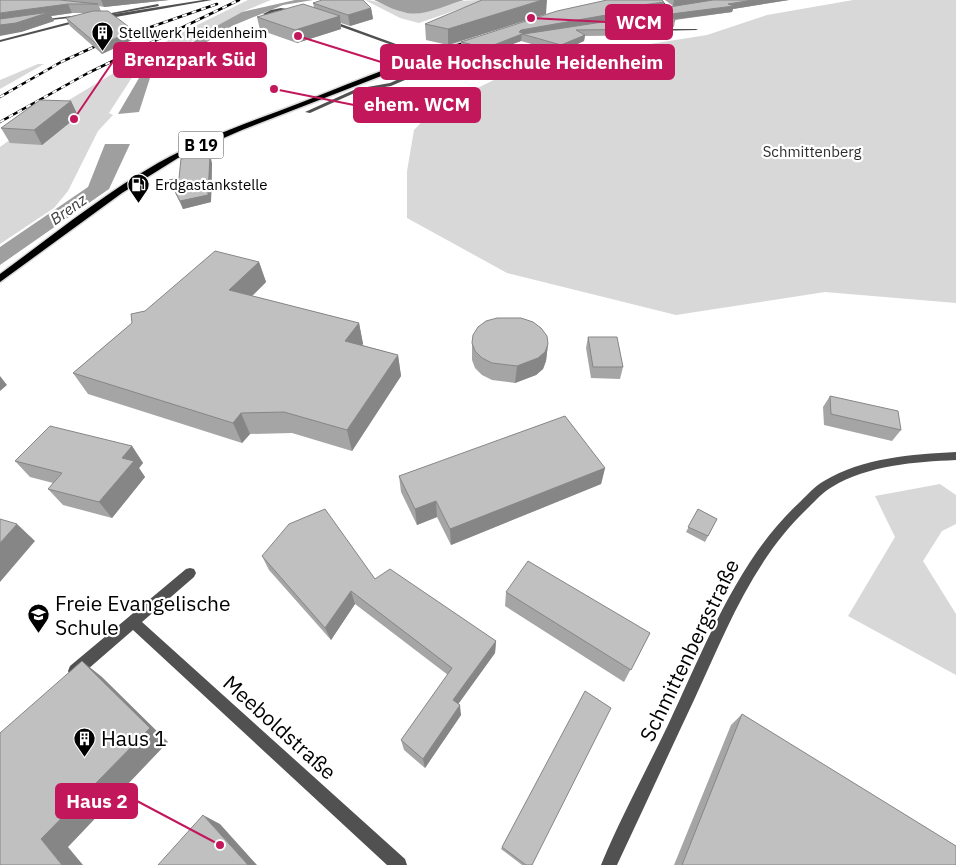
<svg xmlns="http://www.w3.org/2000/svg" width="956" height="865" font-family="'IBM Plex Sans',sans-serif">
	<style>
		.green { fill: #d8d8d8 }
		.water { fill: #9f9f9f }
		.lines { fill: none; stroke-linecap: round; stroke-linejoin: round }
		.primary-casing { stroke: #dbdbdb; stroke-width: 3 }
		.minor { fill: #515151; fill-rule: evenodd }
		.tertiary { fill: #515151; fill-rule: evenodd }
		.primary { fill: #000; fill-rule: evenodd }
		.rail-casing { stroke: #000; stroke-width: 2.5 }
		.rail { stroke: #fff; stroke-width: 2; stroke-dasharray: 5; stroke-linecap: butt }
		.wall { fill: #a5a5a5 }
		.shaded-wall { fill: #868686 }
		.building { fill: #c0c0c0; stroke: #868686 }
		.labels { text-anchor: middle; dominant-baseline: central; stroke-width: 4.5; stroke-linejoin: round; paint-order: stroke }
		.far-poi-label { font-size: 15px; fill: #000; stroke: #fff; text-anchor: start }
		.far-park-label { font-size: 15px; fill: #2f2f2f; stroke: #fff }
		.shield { fill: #fff; stroke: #4c4c4c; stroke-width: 1 }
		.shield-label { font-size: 16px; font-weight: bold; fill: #000 }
		.far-water-label { font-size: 16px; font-style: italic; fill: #404040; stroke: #fff }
		.near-poi-label { font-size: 21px; fill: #000; stroke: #fff; text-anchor: start }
		.near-street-label { font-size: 21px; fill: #000; stroke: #fff }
		.leader { fill: none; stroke: #c2185b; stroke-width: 2 }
		.callout-dot { fill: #c2185b; stroke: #fff; stroke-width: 2 }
		.callout { fill: #c2185b; stroke: #c2185b; stroke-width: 2 }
		.callout-label { font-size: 19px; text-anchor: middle; font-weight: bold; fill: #fff }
	</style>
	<rect width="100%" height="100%" fill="#fff"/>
	<path class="green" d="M248 0H271L242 12 220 24 131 79 109 113 113 115 98 131 68 191 54 208 0 244V147L44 115 177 35Z
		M365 0C382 0 395 14 413 13 430 13 445 5 462 1 469 0 477 0 485 0L419 23 400 18Z
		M853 0H956V303L825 292 676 315 507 273 407 218V171L414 130 434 109 494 80 574 56 707 35 767 15Z
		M38 64H44L0 89V80Z
		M940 484 956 495V524L942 531 923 561 956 614V675L848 616 895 537 875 496Z"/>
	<path class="water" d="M295 0H313L283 5 232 26 150 78 139 112 118 114 139 78 220 24 242 12Z
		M374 0H464C446 5 422 18 403 12 393 10 383 4 374 0Z
		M105 144H130L109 189 0 265V247L88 187Z"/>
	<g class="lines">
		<defs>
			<path id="primary" d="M476 38 478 41 407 66 242 130 178 158 122 193 0 282V274C52 236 102 195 158 163 204 137 256 120 305 101 361 79 418 55 476 38Z"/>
		</defs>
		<use href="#primary" class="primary-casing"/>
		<path class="minor" d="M658 0H662L672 11H670Z
			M158 4 159 6 98 17 96 16Z
			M281 8 300 11H277L268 14 279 16 278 18H269L263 14 271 10Z
			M81 19 82 21 0 42V40Z
			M328 20H330L429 56 425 57 328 22Z
			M655 29H696L698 30 653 31Z
			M390 68 405 73V80L391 86 359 91 310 113 305 112 356 89 390 83 401 78V75L390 70Z
			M956 452V460C915 462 868 465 832 487 823 492 816 500 809 507 753 559 725 633 694 700 668 755 643 810 617 865H601C621 817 646 771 668 725 704 649 738 558 801 501 808 494 815 486 824 481 862 458 912 454 956 452Z
			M190 568 194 569 196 573 194 577 142 622 405 859 407 865H387L133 630 80 676 75 678 70 676 68 671 70 666 186 569Z"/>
		<path class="tertiary" d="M203 0H212L110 18 101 16Z
			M88 14 89 16 41 21 39 20Z"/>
		<use href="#primary" class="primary"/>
		<defs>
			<path id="rail" d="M0 97 61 62 96 46 217 4
				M0 122 88 73 239 0"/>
		</defs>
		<use href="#rail" class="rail-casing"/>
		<use href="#rail" class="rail"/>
	</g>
	<path class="wall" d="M0 0H169L104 7 99 6 101 11 133 30 136 38 102 54 70 26 66 18 86 13H72L51 16 54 21 21 32Z
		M665 0H789L733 9 732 12 675 20V21L674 27H668L669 29 668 35 585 36 584 41 560 52 521 41 486 54 461 48V42L664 2 663 8 641 11 606 21 621 24 622 18 673 6Z
		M313 3 371 8 373 19 350 26 341 23V29L297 43 260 30 257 17 314 8Z
		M546 14 448 45 426 40 425 24Z
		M71 101 78 116 42 145 10 143 1 128Z
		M212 163 211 202 183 209 169 180 179 178Z
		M259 262 266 282 252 296 359 323 363 344 362 345 398 355 401 376 352 451 292 433 250 434 242 443 88 394 73 373 132 323 145 311Z
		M588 337 623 367 620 379 591 378 586 348Z
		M472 343 548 344 546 361 543 369 536 375 515 383 492 380 482 375 475 368 472 360Z
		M830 396 901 430 892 441 824 425 823 407Z
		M132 446 143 463 139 468 145 477 112 518 63 505 48 489 53 483 30 477 15 461Z
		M605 468 601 484 451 545 437 517 417 525 401 492 399 476Z
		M698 509 717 519 705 542 686 532Z
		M262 556 375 579 496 641 495 653 458 704 461 715 425 768 404 750 401 740 448 675 355 604 331 640 269 570Z
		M506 592 650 633 624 682 505 606Z
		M742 714 956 865H674L731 725Z
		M502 847 532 865H522L501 849Z"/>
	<path class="shaded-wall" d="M101 0H169L104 7Z
		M542 0H547L546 14 448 45V29Z
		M674 0H722L673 6Z
		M753 0H789L733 9 732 12 670 20 671 14Z
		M664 2 663 8 641 11 612 20 525 35 522 34 521 41 486 54V48L519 32 521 30 642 5Z
		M68 4 72 13 51 16 54 21 21 32 0 36V13Z
		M371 8 373 19 350 26 348 15Z
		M340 16 341 29 297 43 295 30Z
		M133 30 136 38 102 54 99 46Z
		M585 35 584 41 560 52 561 45Z
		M71 101 78 116 42 145 34 130Z
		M210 155 212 163 211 202 183 209 180 201Z
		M259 262 266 282 237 311 229 290Z
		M359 323 363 344 349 362 345 341Z
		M548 344 546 361 543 369 536 375 515 383 517 366Z
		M398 355 401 376 352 451 347 430Z
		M0 376 7 385 0 391Z
		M241 413 250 434 242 443 233 423Z
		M132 446 143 463 139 468 145 477 112 518 99 502 122 458Z
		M605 468 601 484 451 545 450 529Z
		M436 501 437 517 417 525 415 509Z
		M17 524 35 541 0 582V543Z
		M351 591 355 604 331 640 325 628Z
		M496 641 495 653 454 710 453 700Z
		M82 661 102 677 168 742 68 847 83 865H62L41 839Z
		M460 705 461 715 425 768 423 759Z
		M203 815 220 824 257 865H248Z"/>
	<path class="building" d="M0 0H60L98 4H68L0 13Z
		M322 0H363L371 8 348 15 313 3Z
		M482 0H542L448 29 425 24Z
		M607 0H662L664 2 642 5 612 14 521 30 519 32 524 34 609 21 633 27H667L669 29 576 30 585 35 561 45 522 34 486 48 461 42 557 11Z
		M713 0H753L728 4 734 6 671 14 675 21H633L622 18 644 11Z
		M303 4 340 16 295 30 257 17Z
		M93 11H108L133 30 99 46 66 18Z
		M50 12 16 23 0 25V19Z
		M40 100 71 101 34 130 1 128Z
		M210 155 208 195 180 201 169 180 179 178 181 159Z
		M215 251 259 262 229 290 359 323 345 341 398 355 347 430 284 412 241 413 233 423 73 373 132 323 131 314 145 311Z
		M497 318H521L533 322 541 328 547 336 548 344 545 352 538 358 517 366 492 363 482 358 475 351 472 343 473 335 478 327 486 321Z
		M588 337H617L623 367H593Z
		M830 396 898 411 901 430 831 414Z
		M565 416 605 468 450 529 436 501 415 509 399 476Z
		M50 426 132 446 122 458 134 461 99 502 48 489 62 473 15 461Z
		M325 509 375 579 390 569 496 641 453 700 460 705 423 759 401 740 452 668 351 591 325 628 262 556 289 524Z
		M698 509 717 519 708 536 688 527Z
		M0 519 17 524 0 543Z
		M528 561 650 633 631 670 506 592Z
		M82 661 150 728 41 839 62 865H0V733Z
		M585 691 611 708 532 865H526L502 847Z
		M742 714 956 846V865H682Z
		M203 815 248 865H158Z"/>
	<defs>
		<symbol id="building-pin" viewBox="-11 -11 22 30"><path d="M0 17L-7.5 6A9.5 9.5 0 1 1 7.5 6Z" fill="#000" stroke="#fff"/><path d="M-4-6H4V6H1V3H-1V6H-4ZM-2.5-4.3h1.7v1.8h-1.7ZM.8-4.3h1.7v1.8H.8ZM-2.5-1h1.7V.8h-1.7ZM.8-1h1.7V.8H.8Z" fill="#fff"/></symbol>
		<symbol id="fuel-pin" viewBox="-11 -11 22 30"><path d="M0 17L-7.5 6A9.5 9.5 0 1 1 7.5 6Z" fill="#000" stroke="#fff"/><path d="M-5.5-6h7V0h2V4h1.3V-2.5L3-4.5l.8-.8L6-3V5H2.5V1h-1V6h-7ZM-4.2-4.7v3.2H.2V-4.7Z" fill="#fff"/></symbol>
		<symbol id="school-pin" viewBox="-11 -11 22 30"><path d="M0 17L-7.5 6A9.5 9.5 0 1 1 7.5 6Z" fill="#000" stroke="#fff"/><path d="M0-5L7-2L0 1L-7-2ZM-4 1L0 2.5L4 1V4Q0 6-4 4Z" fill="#fff"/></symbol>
	</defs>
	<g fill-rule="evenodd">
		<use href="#building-pin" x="90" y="20" width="25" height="34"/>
		<use href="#fuel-pin" x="126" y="172" width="25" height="34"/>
		<use href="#school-pin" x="26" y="602" width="25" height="34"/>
		<use href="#building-pin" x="72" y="726" width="25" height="34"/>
	</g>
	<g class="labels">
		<g class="far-poi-label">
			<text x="119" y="32">Stellwerk Heidenheim</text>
			<text x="155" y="184">Erdgastankstelle</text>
		</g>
		<g class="far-park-label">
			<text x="812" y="151">Schmittenberg</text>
		</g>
		<rect class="shield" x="178.5" y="131.5" width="45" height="27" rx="4"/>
		<g class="shield-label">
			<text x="201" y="145">B 19</text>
		</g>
		<g class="far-water-label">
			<text transform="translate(68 209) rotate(-35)">Brenz</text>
		</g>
		<g class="near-poi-label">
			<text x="55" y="603">Freie Evangelische<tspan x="55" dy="24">Schule</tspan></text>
			<text x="101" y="738">Haus 1</text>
		</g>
		<g class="near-street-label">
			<text transform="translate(689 650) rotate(-64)">Schmittenbergstraße</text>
			<text transform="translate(280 727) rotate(42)">Meeboldstraße</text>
		</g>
	</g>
	<path class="leader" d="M531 18L606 22M74 119L114 60M298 36L381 62M274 89L354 105M220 845L137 801"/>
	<g class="callout-dot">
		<circle cx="531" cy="18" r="5"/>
		<circle cx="74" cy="119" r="5"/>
		<circle cx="298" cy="36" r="5"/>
		<circle cx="274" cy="89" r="5"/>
		<circle cx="220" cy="845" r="5"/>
	</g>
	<g class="callout">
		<rect x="606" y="5" width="66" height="34" rx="5"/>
		<rect x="114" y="43" width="152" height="34" rx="5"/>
		<rect x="381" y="45" width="293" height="34" rx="5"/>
		<rect x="354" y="88" width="126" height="34" rx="5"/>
		<rect x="56" y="784" width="81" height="34" rx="5"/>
	</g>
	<g class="callout-label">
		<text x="639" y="29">WCM</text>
		<text x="190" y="66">Brenzpark Süd</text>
		<text x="527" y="69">Duale Hochschule Heidenheim</text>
		<text x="417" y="111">ehem. WCM</text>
		<text x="97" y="808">Haus 2</text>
	</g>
</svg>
